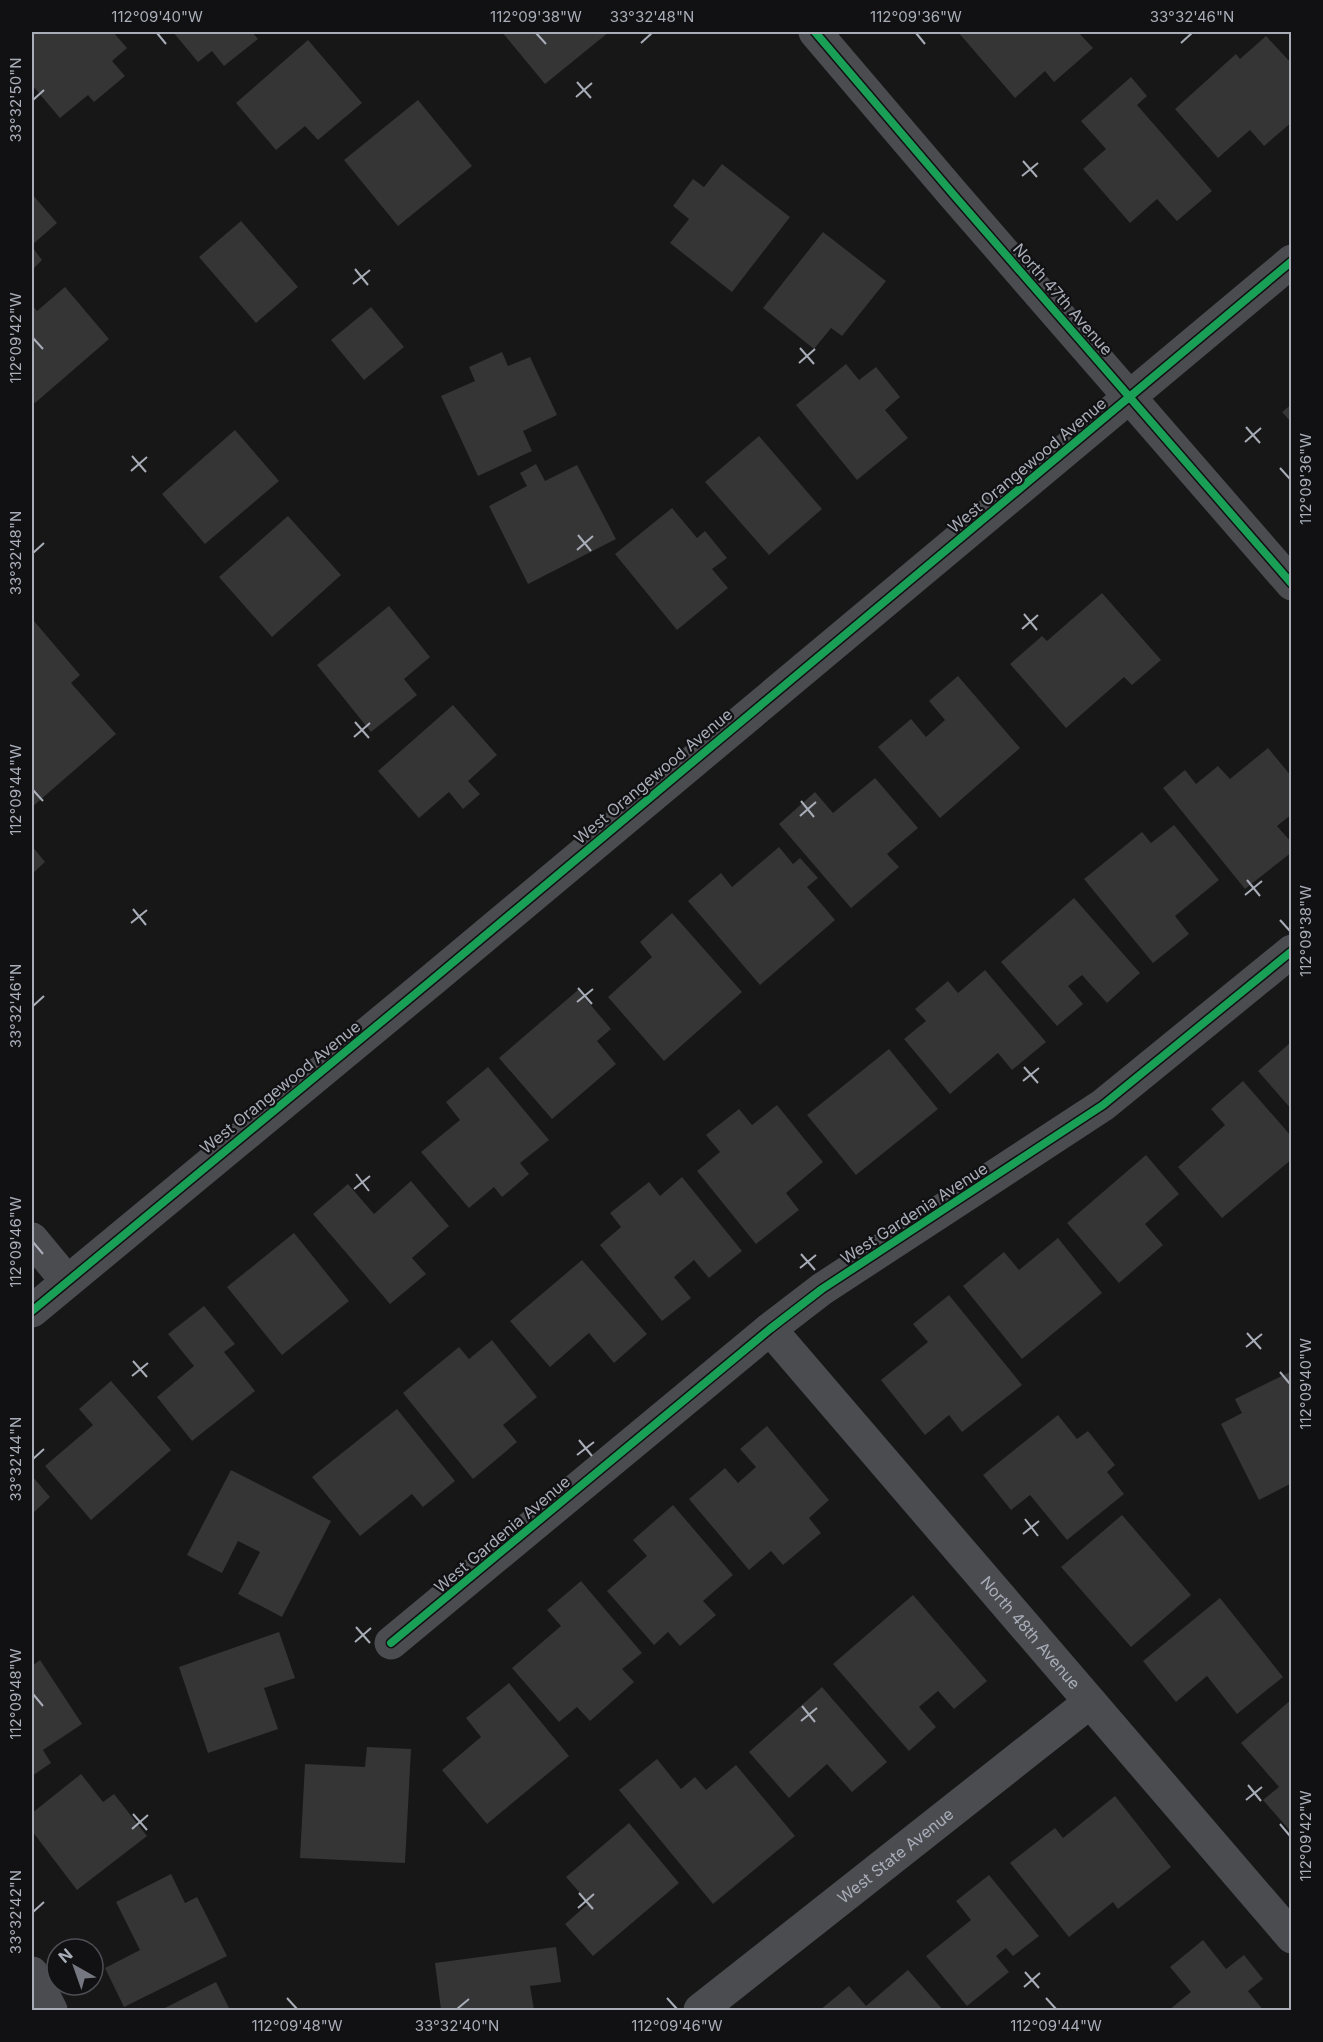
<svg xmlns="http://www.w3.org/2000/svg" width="1323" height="2042" font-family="Inter,sans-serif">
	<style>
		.building { fill: #353536 }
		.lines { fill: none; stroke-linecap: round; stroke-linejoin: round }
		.minor { stroke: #4b4c50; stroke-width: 33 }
		.cycleway-casing { stroke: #111113; stroke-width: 11 }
		.cycleway { stroke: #1a9f57; stroke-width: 8 }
		.ticks { fill: none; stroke: #a8adb8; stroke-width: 2 }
		.labels { text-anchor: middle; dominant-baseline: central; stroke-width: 4.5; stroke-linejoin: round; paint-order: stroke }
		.street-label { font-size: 16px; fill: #a8adb8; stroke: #111113 }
		.neatline { fill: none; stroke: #a8adb8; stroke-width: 2 }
		.ticks-label { font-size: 15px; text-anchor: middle; fill: #a8adb8 }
	</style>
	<rect width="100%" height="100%" fill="#171717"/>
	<path class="building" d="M32 32H113L127 48 112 61 125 76 94 102 88 95 60 118 32 85Z
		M173 32H252L258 39 224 66 212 51 198 62Z
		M502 32H609L545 84Z
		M958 32H1078L1093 48 1054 82 1045 71 1015 98Z
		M1266 36 1292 64V122L1264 146 1250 130 1218 158 1175 109 1236 54 1240 59Z
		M308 40 362 103 318 140 305 126 276 150 236 103Z
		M1131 77 1147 96 1137 105 1212 191 1177 221 1157 199 1130 223 1083 169 1106 149 1081 121Z
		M418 100 472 166 398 226 344 160Z
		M722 164 790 217 732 292 670 243 689 219 673 206 693 179 704 187Z
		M32 194 57 223 32 245Z
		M241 221 298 287 256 323 199 257Z
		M823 232 886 281 842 336 831 328 814 349 763 308Z
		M32 247 42 260 32 270Z
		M65 287 109 339 35 403 32 399V305L37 311Z
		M371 307 404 347 364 380 331 340Z
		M502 352 508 366 530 357 557 415 523 431 532 451 478 476 441 396 475 381 469 367Z
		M846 364 859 380 876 367 900 397 885 410 908 438 857 480 796 405Z
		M1292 404V423L1282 412Z
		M235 430 279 481 205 544 162 494Z
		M759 436 822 509 769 555 705 482Z
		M536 464 545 481 577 465 616 539 528 584 489 506 527 486 520 473Z
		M672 508 697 538 705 531 727 558 712 569 728 588 677 630 615 554Z
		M288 516 341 575 272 637 219 577Z
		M1102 593 1161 660 1132 685 1124 677 1066 728 1010 664 1042 636 1047 641Z
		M389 606 430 657 404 679 417 695 371 732 317 665Z
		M34 621 80 675 71 683 116 734 32 807V623Z
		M958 676 1020 748 940 818 878 747 911 719 926 737 945 720 929 701Z
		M453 705 497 755 468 781 480 794 463 809 449 792 419 818 378 771Z
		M1268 748 1292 777V814L1277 826 1292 843V852L1245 889 1163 788 1185 770 1196 784 1218 766 1230 779Z
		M875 778 918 828 887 854 899 867 851 908 779 824 815 792 833 813Z
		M1174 825 1219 880 1175 916 1189 934 1153 963 1084 879 1142 832 1151 843Z
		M32 846 45 862 32 874Z
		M779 847 793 864 800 858 818 878 807 887 835 920 760 985 688 901 721 873 732 887Z
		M1074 898 1140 973 1107 1003 1082 975 1068 986 1083 1004 1057 1026 1001 962Z
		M672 913 742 992 664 1061 608 997 652 957 640 942Z
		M985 970 1046 1042 1012 1070 998 1053 950 1094 904 1039 926 1021 915 1009 948 981 958 993Z
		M578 990 611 1029 597 1041 616 1064 552 1119 499 1058Z
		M1290 1043 1292 1045V1110L1258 1071Z
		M889 1049 938 1109 856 1175 807 1115Z
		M488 1067 549 1140 520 1163 529 1174 502 1197 494 1187 469 1208 421 1152 460 1120 446 1102Z
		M1243 1081 1292 1137V1159L1222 1218 1178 1167 1225 1125 1211 1109Z
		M777 1105 823 1162 786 1193 799 1210 756 1244 697 1171 720 1152 706 1135 739 1109 752 1125Z
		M1146 1155 1179 1194 1145 1224 1163 1245 1119 1283 1067 1223Z
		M682 1177 742 1251 709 1278 694 1260 674 1277 691 1298 662 1321 600 1245 621 1227 610 1213 649 1182 660 1196Z
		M411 1181 449 1226 412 1258 426 1274 390 1304 313 1214 348 1184 374 1214Z
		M294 1233 349 1301 282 1355 227 1287Z
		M1058 1238 1102 1293 1022 1359 963 1286 1004 1252 1019 1270Z
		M582 1260 647 1334 614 1363 589 1333 550 1367 510 1321Z
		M949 1295 1022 1385 962 1432 949 1415 925 1435 881 1380 928 1342 913 1324Z
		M204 1306 235 1344 224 1352 255 1391 192 1441 157 1397 194 1366 168 1334Z
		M492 1340 537 1397 503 1425 517 1442 473 1479 403 1393 459 1347 469 1359Z
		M1292 1371V1483L1259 1500 1221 1424 1242 1413 1235 1399Z
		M111 1381 171 1450 91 1520 45 1466 93 1425 79 1409Z
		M397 1409 455 1481 423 1507 412 1494 360 1536 312 1477Z
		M1058 1415 1077 1439 1088 1431 1115 1465 1107 1472 1124 1494 1067 1540 1030 1495 1011 1510 983 1475Z
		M767 1426 829 1500 809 1518 821 1533 783 1565 771 1551 749 1570 689 1499 725 1468 738 1483 756 1467 740 1449Z
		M231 1470 331 1521 282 1617 238 1594 260 1552 238 1541 222 1573 187 1555Z
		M32 1476 50 1497 32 1514Z
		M673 1505 733 1575 703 1601 716 1615 680 1646 668 1632 654 1645 607 1591 647 1556 633 1540Z
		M1122 1515 1191 1595 1131 1647 1061 1567Z
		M581 1581 642 1653 622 1669 634 1682 590 1721 577 1707 559 1722 512 1668 561 1626 547 1610Z
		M913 1595 987 1681 954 1709 938 1691 919 1707 936 1727 909 1751 833 1664Z
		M1220 1598 1283 1677 1237 1714 1207 1676 1176 1702 1143 1661Z
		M279 1632 295 1678 264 1688 278 1729 208 1753 179 1667Z
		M40 1660 82 1724 43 1750 51 1763 32 1776V1666Z
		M509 1683 569 1756 487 1824 442 1770 481 1737 466 1718Z
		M822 1687 887 1762 852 1792 827 1764 789 1798 749 1752Z
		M1292 1699V1833L1263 1800 1279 1787 1241 1743Z
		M367 1747 411 1749 405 1863 300 1858 305 1764 365 1767Z
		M657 1759 681 1789 695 1777 706 1790 736 1765 795 1836 713 1904 619 1790Z
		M81 1774 103 1802 114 1794 147 1836 77 1890 32 1831V1813Z
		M1115 1796 1171 1867 1118 1909 1113 1902 1069 1937 1010 1863 1055 1828 1063 1838Z
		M629 1823 679 1883 593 1956 565 1924 589 1903 566 1877Z
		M171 1874 185 1903 197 1897 227 1956 124 2007 105 1968 140 1950 116 1902Z
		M989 1875 1039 1936 1013 1956 1006 1948 996 1956 1009 1972 967 2006 926 1956 971 1920 956 1901Z
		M1203 1940 1226 1969 1244 1955 1263 1979 1248 1991 1263 2010H1169L1191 1992 1170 1967Z
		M556 1947 561 1982 530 1986 534 2010H441L435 1963Z
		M908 1970 943 2010H820L849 1986 866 2006Z
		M216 1982 230 2010H161Z"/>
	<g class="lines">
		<g class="minor">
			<path d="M815 32 953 194 1292 584"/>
			<path d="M32 1239 66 1280"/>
			<path d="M32 1311 432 980 1292 261"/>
			<path id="s1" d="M770 1329 1292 1937"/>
			<path d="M391 1643 770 1329 822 1289 1103 1105 1292 951"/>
			<path d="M32 1973 51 2010"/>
			<path id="s2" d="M700 2010 1090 1702"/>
		</g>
		<defs>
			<path id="cycleway" d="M815 32 953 194 1292 584
				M32 1311 432 980 1292 261
				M391 1643 770 1329 822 1289 1103 1105 1292 951"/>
		</defs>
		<use href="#cycleway" class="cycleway-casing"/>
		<use href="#cycleway" class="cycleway"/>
	</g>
	<path class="ticks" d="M157 33 166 44M536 33 546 44M916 33 925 44M641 43 652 33M1181 43 1192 33M577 82 591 98M576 97 592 83M33 100 44 90M1023 161 1037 177M1022 176 1038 163M355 269 368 285M353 284 370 270M33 338 43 349M800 348 814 364M799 363 815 349M1246 427 1260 443M1245 442 1261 428M132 456 146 472M1280 468 1290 479M131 471 147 457M578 535 591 551M577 550 593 536M33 553 44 543M1024 614 1037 630M1022 629 1038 615M355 722 369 738M354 737 370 723M33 790 43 801M801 801 814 817M800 816 816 802M1247 880 1260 896M1245 895 1262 881M133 909 146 925M1280 920 1290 931M131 923 147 910M578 988 592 1004M577 1002 593 989M33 1006 44 996M1024 1067 1038 1083M1023 1081 1039 1068M356 1174 369 1191M354 1189 370 1176M33 1242 43 1254M801 1254 815 1270M800 1268 816 1255M1247 1333 1261 1349M1246 1347 1262 1334M133 1361 147 1377M1280 1372 1290 1384M132 1376 148 1363M579 1440 592 1456M577 1455 594 1442M33 1459 44 1449M1025 1519 1038 1536M1023 1534 1039 1521M356 1627 370 1643M355 1642 371 1628M33 1694 43 1706M802 1706 815 1722M801 1721 817 1708M1248 1785 1261 1801M1246 1800 1262 1787M133 1814 147 1830M1280 1824 1290 1836M132 1829 148 1815M579 1893 593 1909M578 1908 594 1894M33 1912 44 1902M1025 1972 1039 1988M1024 1987 1040 1973M287 1998 297 2009M667 1998 677 2009M1046 1998 1056 2009M457 2009 469 1999"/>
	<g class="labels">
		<g class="street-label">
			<text transform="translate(1063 299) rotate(49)">North 47th Avenue</text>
			<text transform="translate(1027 465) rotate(-40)">West Orangewood Avenue</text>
			<text transform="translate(653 776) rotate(-40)">West Orangewood Avenue</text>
			<text transform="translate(280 1087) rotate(-39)">West Orangewood Avenue</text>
			<text transform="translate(914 1213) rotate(-33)">West Gardenia Avenue</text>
			<text transform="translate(502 1534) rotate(-40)">West Gardenia Avenue</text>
			<text stroke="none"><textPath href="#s1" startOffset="400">North 48th Avenue</textPath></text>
			<text stroke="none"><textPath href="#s2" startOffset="249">West State Avenue</textPath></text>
		</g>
	</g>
	<rect width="1323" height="2042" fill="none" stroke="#111113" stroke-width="66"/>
	<g transform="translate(75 1967) rotate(320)"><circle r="28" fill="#111113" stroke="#4d4f55" stroke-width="1.5"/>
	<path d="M0-4.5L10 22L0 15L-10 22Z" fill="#757880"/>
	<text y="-9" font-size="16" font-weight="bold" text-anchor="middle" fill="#a8adb8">N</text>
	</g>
	<rect x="33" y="33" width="1257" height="1976" class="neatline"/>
	<g class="ticks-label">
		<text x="157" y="22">112°09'40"W</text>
		<text x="536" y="22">112°09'38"W</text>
		<text x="652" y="22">33°32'48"N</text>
		<text x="916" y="22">112°09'36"W</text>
		<text x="1192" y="22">33°32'46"N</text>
		<text transform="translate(16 100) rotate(-90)" y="5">33°32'50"N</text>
		<text transform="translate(16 338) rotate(-90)" y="5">112°09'42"W</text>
		<text transform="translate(1306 479) rotate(-90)" y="5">112°09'36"W</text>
		<text transform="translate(16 553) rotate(-90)" y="5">33°32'48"N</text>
		<text transform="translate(16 790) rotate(-90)" y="5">112°09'44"W</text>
		<text transform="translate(1306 931) rotate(-90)" y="5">112°09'38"W</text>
		<text transform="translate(16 1006) rotate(-90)" y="5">33°32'46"N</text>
		<text transform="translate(16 1242) rotate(-90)" y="5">112°09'46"W</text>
		<text transform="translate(1306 1384) rotate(-90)" y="5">112°09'40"W</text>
		<text transform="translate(16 1459) rotate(-90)" y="5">33°32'44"N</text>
		<text transform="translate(16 1694) rotate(-90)" y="5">112°09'48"W</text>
		<text transform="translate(1306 1836) rotate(-90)" y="5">112°09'42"W</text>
		<text transform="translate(16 1912) rotate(-90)" y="5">33°32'42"N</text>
		<text x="297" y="2031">112°09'48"W</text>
		<text x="457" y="2031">33°32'40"N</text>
		<text x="677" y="2031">112°09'46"W</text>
		<text x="1056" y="2031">112°09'44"W</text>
	</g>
</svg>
